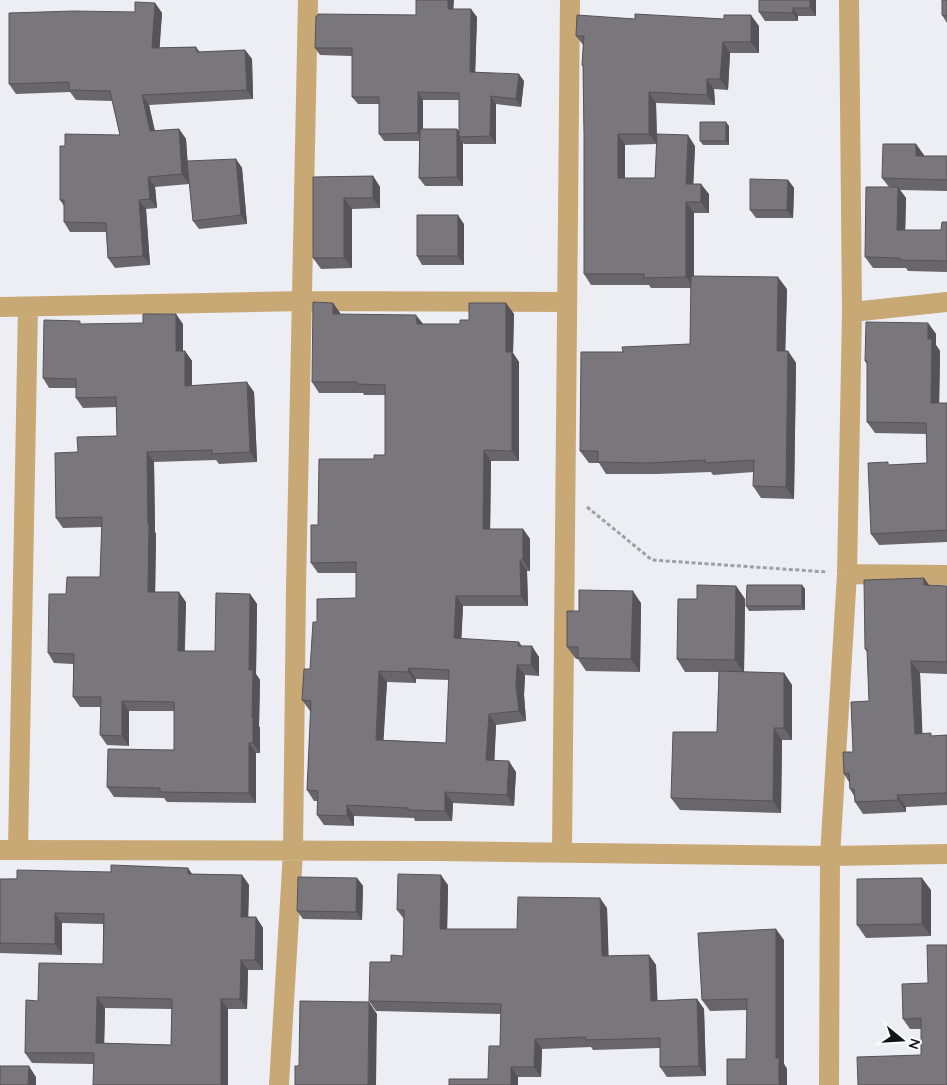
<svg xmlns="http://www.w3.org/2000/svg" width="947" height="1085" font-family="Quicksand,sans-serif">
	<style>
		.lines { fill: none; stroke-linecap: round; stroke-linejoin: round }
		.path { stroke: #9fa0a5; stroke-width: 3; stroke-dasharray: 4 2.5; stroke-linecap: butt }
		.minor { stroke: #c8a875; stroke-width: 20 }
		.wall { fill: #68666b; fill-rule: evenodd }
		.shaded-wall { fill: #555357 }
		.building { fill: #79777c; stroke: #555357; fill-rule: evenodd }
	</style>
	<rect width="100%" height="100%" fill="#eceef4"/>
	<g class="lines">
		<path class="path" d="M587 507 652 560 827 572"/>
		<path class="minor" d="M0 307 302 301 566 302
			M852 312 947 302
			M847 574 947 575
			M0 850 439 851 830 856 947 854
			M18 850 28 307
			M562 853 570 0
			M279 1085 293 852 296 587 308 0
			M829 1085 830 856 847 574 852 312 849 0"/>
	</g>
	<path class="wall" d="M759 0H816V16H798V21H765L759 12Z
		M947 0V23L942 15Z
		M155 3 162 13 159 48 196 47 200 52 245 50 252 59 253 99 149 105 155 131 179 129 186 139 189 184 155 187 157 208 146 209 150 265 115 268 108 258 106 232H70L64 222V206L60 200 65 146 120 135 112 101 76 100 70 92 16 94 9 84 135 12Z
		M454 9 477 17 475 72 524 81 521 107 496 104V144H464L463 143V186H425L419 178V141H384L379 134V104H358L352 97V56L320 55 315 48 416 15ZM423 100H459V131L457 129H423Z
		M759 26V53H730L728 90 714 89 715 105 656 103 657 142 695 146 693 184 709 194V213H694V276L787 289 785 351H788L796 363 794 499 761 498 753 486 754 472 713 475 711 472 657 474H606L599 463H589L580 451 623 352 690 344 691 288H651L649 285H591L584 274V134L583 67 582 65 583 45 576 36ZM657 144 655 178H625V145Z
		M729 126V145H703L700 141Z
		M916 144 924 156H947V191L900 190 906 198 905 230H941L947 222V272L908 271 906 268H873L865 257 889 187 882 178Z
		M236 159 242 168 247 224 199 229 193 221Z
		M373 176 380 187V208L352 209V268L321 269 313 258V177Z
		M788 180 794 188 793 218H756L750 210Z
		M464 224V265H422L417 256Z
		M333 303 340 313V314L422 324H460L506 303 514 314 513 353 519 362V461H491L490 529H523L530 539V571H527L528 606H463L461 639 519 642 522 646 539 657V676L525 675 524 695 526 721 496 725 494 760 516 772 514 806 453 803 452 821H415L414 818 354 816V826L324 825 317 815V801H314L307 790 311 711H310L302 700 310 669 317 622 356 598V573H318L311 563 318 525 374 459 385 455V395H364L363 393H319L312 382ZM416 679 449 680 446 743 383 740 387 682 416 683Z
		M928 323 936 334V345L940 351 939 403H947V542L879 545 871 534 890 465 927 463 926 434 875 433 867 422V364L865 361Z
		M82 324H183V351H185L192 361V385L254 392 257 462 219 464 216 460 154 462 155 532 156 534 155 592 186 602 185 651H215L250 594 257 604 256 674 260 680 259 726 260 728V753H256V803L167 802 164 798 114 797 107 787 174 750V711H129V746L107 745 100 735 101 707H80L73 697V664L54 663 48 653 66 594 100 577 102 527 63 528 56 518 78 452 117 436 116 407 83 408 76 398V388H49L43 378Z
		M924 578 929 585 947 586V674L920 673 922 734 933 736 947 735V805L906 807V812L863 814 855 802 854 796 850 789 849 782 844 774 853 752 869 701 867 652 865 649Z
		M802 585 805 589V610L749 611 746 606Z
		M736 586 745 599 744 672 784 673 792 685V740H782L781 813 680 810 671 798 717 732 719 672H685L677 659Z
		M641 603 640 672 586 671 578 659H576L567 647 579 611Z
		M192 874 242 875 249 885 248 917H256L263 928V970H248L247 1009H228V1085L93 1064 32 1063 25 1053 38 1001 103 964V924L62 923V955L0 953V879ZM105 1008 172 1009 171 1045 104 1043Z
		M357 878 363 886 362 920 303 919 297 911Z
		M448 885 447 929H517L607 908 608 956 649 955 656 965 657 1001 697 999 704 1009 706 1076 667 1077 660 1067V1048L593 1050 591 1047 542 1049 541 1077H518L488 1079 500 1046 501 1014 376 1011 369 1001 391 962 403 956 404 919 397 910Z
		M931 890V936L866 938 857 925Z
		M784 940V1064L787 1069V1085H727L746 1059 747 1010 710 1011 702 1000Z
		M947 945 921 1029H910L903 1019 928 983Z"/>
	<path class="shaded-wall" d="M448 0H454L453 16 448 9Z
		M810 0H816V16L810 8Z
		M155 3 162 13 159 58 152 48Z
		M793 8 798 16V21L793 13Z
		M471 9 477 17 475 79 470 72Z
		M751 15 759 26V53L751 42Z
		M723 42 730 53 728 90 720 79Z
		M245 50 252 59 253 99 247 90Z
		M519 74 524 81 521 107 516 99Z
		M707 79 714 89 715 105 707 95Z
		M418 92 423 100V141L418 133Z
		M649 92 656 103 657 144 649 134Z
		M142 95 149 105 157 141 150 131Z
		M491 96 496 104V144L490 136Z
		M726 122 729 126V145L726 141Z
		M179 129 186 139 189 184 182 174Z
		M457 129 462 136 459 137 463 143V186L457 177Z
		M618 134 625 145V189L618 178Z
		M688 135 695 146 693 194 686 184Z
		M916 144 924 155V167L916 156Z
		M236 159 242 168 247 224 241 215Z
		M373 176 380 187V208L373 198Z
		M148 177 155 187 157 208 150 199Z
		M788 180 794 188 793 218 787 210Z
		M701 184 709 194V213L701 202Z
		M898 187 906 198 905 241 897 230Z
		M344 198 352 209V268L344 258Z
		M139 200 146 209 150 265 143 256Z
		M686 202 694 213V288L686 277Z
		M458 215 464 224V265L458 256Z
		M778 277 787 289 785 363 777 351Z
		M333 303 340 313V325L333 314Z
		M506 303 514 314 513 353 519 362V461L512 451 506 352Z
		M176 314 183 324V361L176 351Z
		M416 315 424 325 417 324Z
		M928 323 936 334V345L940 351 939 415 931 403 928 339Z
		M185 351 192 361V396L185 386Z
		M788 351 796 363 794 499 786 487Z
		M247 382 254 392 257 462 250 452Z
		M484 450 491 461 490 539 483 529Z
		M147 452 154 462 155 532 156 534 155 602 148 592Z
		M523 529 530 539V571L523 560Z
		M520 560 527 571 528 606 521 596Z
		M924 578 932 590 924 585Z
		M802 585 805 589V610L802 606Z
		M736 586 745 599 744 673 735 660Z
		M633 591 641 603 640 672 631 659Z
		M179 592 186 602 184 660 178 651Z
		M250 594 257 604 256 674 260 680 259 726 260 728V753L253 743 252 718 249 670Z
		M456 596 463 606 461 649 454 638Z
		M532 646 539 657V676L531 665Z
		M911 661 920 673 923 746 915 734Z
		M517 665 525 675 524 695 526 721 519 711 516 685Z
		M409 668 416 679V683L408 672Z
		M379 671 387 682 383 750 376 740Z
		M784 673 792 685V740L784 728Z
		M122 701 129 711V746L122 736Z
		M489 714 496 725 494 770 486 760Z
		M774 728 782 740 781 813 773 801Z
		M249 743 256 753V803L249 793Z
		M509 761 516 772 514 806 507 795Z
		M445 792 453 803 452 821 445 811Z
		M897 795 906 807V812L898 800Z
		M347 805 354 816V826L347 816Z
		M188 868 195 878 188 874Z
		M242 875 249 885 248 928 241 917Z
		M441 875 448 885 447 939 440 929Z
		M357 878 363 886 362 920 356 912Z
		M922 878 931 890V936L922 924Z
		M600 898 607 908 609 966 602 956Z
		M55 913 62 923V955L55 944Z
		M256 917 263 928V970L255 960Z
		M776 929 784 940V1064L787 1069V1085H779L776 1058Z
		M649 955 656 965 658 1011 651 1001Z
		M241 960 248 970 247 1009 240 999Z
		M97 997 105 1008 104 1054 96 1043Z
		M221 999 228 1009V1085H221Z
		M697 999 704 1009 706 1076 699 1066Z
		M369 1002 377 1014 376 1085H368Z
		M535 1039 542 1049 541 1077 534 1067Z
		M29 1066 36 1077V1085H28Z
		M511 1067 518 1077V1085H511Z"/>
	<path class="building" d="M416 0H448V9H471L470 72 519 74 516 99 491 96 490 136 459 137V93L418 92V133L379 134V97H352V48H315L316 16H318V14L416 15Z
		M759 0H810V8H793V13L759 12Z
		M942 0H947V16L942 15Z
		M135 2 155 3 152 48 196 47 197 52 245 50 247 90 142 95 150 131 179 129 182 174 148 177 150 199 139 200 143 256 108 258 106 223 64 222V200H60V146H65V134L120 135 110 91 69 90V82L9 84V13L74 11 135 12Z
		M635 14 724 19V15H751V42H723L720 79H707V95L649 92V134H618V178H655L657 134 688 135 686 184H701V202H686V277L644 278V274H584V134L583 65H582L584 36H576L577 15 635 19Z
		M700 122H726V141H700Z
		M420 129H457V177L419 178Z
		M883 144H916V156H947V180L882 178Z
		M236 159 241 215 193 221 187 161Z
		M373 176V198H344V258H313V177Z
		M750 179 788 180 787 210H750Z
		M866 187H898L897 230H941L942 222H947V261L900 260V258L865 257Z
		M417 215H458V256H417Z
		M691 276 778 277 777 351H788L786 487 753 486 754 460 705 463V460L649 463 598 462V451H580L581 352H623L622 347 690 344Z
		M313 302 333 303V314L416 315 417 324H460V320H469V303H506V352H512V451L484 450 483 529H523V560H520L521 596H456L454 638 519 642 518 646H532L531 665H517L516 685 519 711 489 714 486 760 509 761 507 795 445 792V811L408 810V808L347 805V816L317 815 318 791 307 790 311 701 302 700 304 669H310L313 622H317V599L356 598V562L311 563V525H318L319 459H374V455H385V385L357 384V382H312ZM409 668 449 670 446 743 376 740 379 671 408 672Z
		M143 314H176V351H185V386L247 382 250 452 212 454V450L147 452 148 524H149L148 592H179L178 651H215L216 593 250 594 249 670H253L252 718H253V743H249V793L160 792V788L107 787 108 749 174 750V702L122 701V736L100 735 101 697H73L74 654 48 653 49 594H66L67 577H100L102 517 56 518 55 453 78 452 77 437 117 436 116 397 76 398V379L43 378 44 320 80 321V324L143 323Z
		M866 322 928 323V339H932L931 403H947V530L871 534 868 463 888 462V465L927 463 926 423 867 422V361H865Z
		M924 578V585L947 586V662L911 661 915 734 931 733V736L947 735V793L897 795 898 800 855 802 854 789H850L849 773 844 774 843 752H853L851 702 869 701 867 649H865L864 580Z
		M697 585 736 586 735 660 677 659 678 599H697Z
		M747 585H802V606H746Z
		M579 590 633 591 631 659 578 658V647H567V611H579Z
		M719 671 784 673V728H774L773 801 671 798 673 732H717Z
		M111 865 188 868V874L242 875 241 917H256L255 960H241L240 999H221V1085H93L94 1053H25L26 1000 38 1001 39 963 103 964 104 914 55 913V944L0 943V879H17V870L111 872ZM97 997 172 999 171 1045 96 1043Z
		M398 874 441 875 440 929H517L518 897 600 898 602 956 649 955 651 1001 697 999 699 1066 660 1067V1038L586 1040V1037L535 1039 534 1067H511V1085H449V1079H488L489 1046H500L501 1004 369 1001 370 962H391V955L403 956 404 910H397Z
		M298 877 357 878 356 912 297 911Z
		M922 878V924L857 925V879Z
		M776 929V1058H779V1085H727V1059H746L747 999 702 1000 698 933Z
		M927 945H947V1085H858L857 1057 921 1055V1018L903 1019 902 984 928 983Z
		M300 1001 369 1002 368 1085H295V1066H299Z
		M0 1066H29L28 1085H0Z"/>
	<g transform="translate(902 1040) rotate(108)" stroke="#fafcff" stroke-width="4" paint-order="stroke">
	<path d="M0-4L9 19L0 12L-9 19Z" fill="#121315"/>
	<text y="-8" font-size="14" font-weight="bold" text-anchor="middle" fill="#121315">N</text>
	</g>
</svg>
